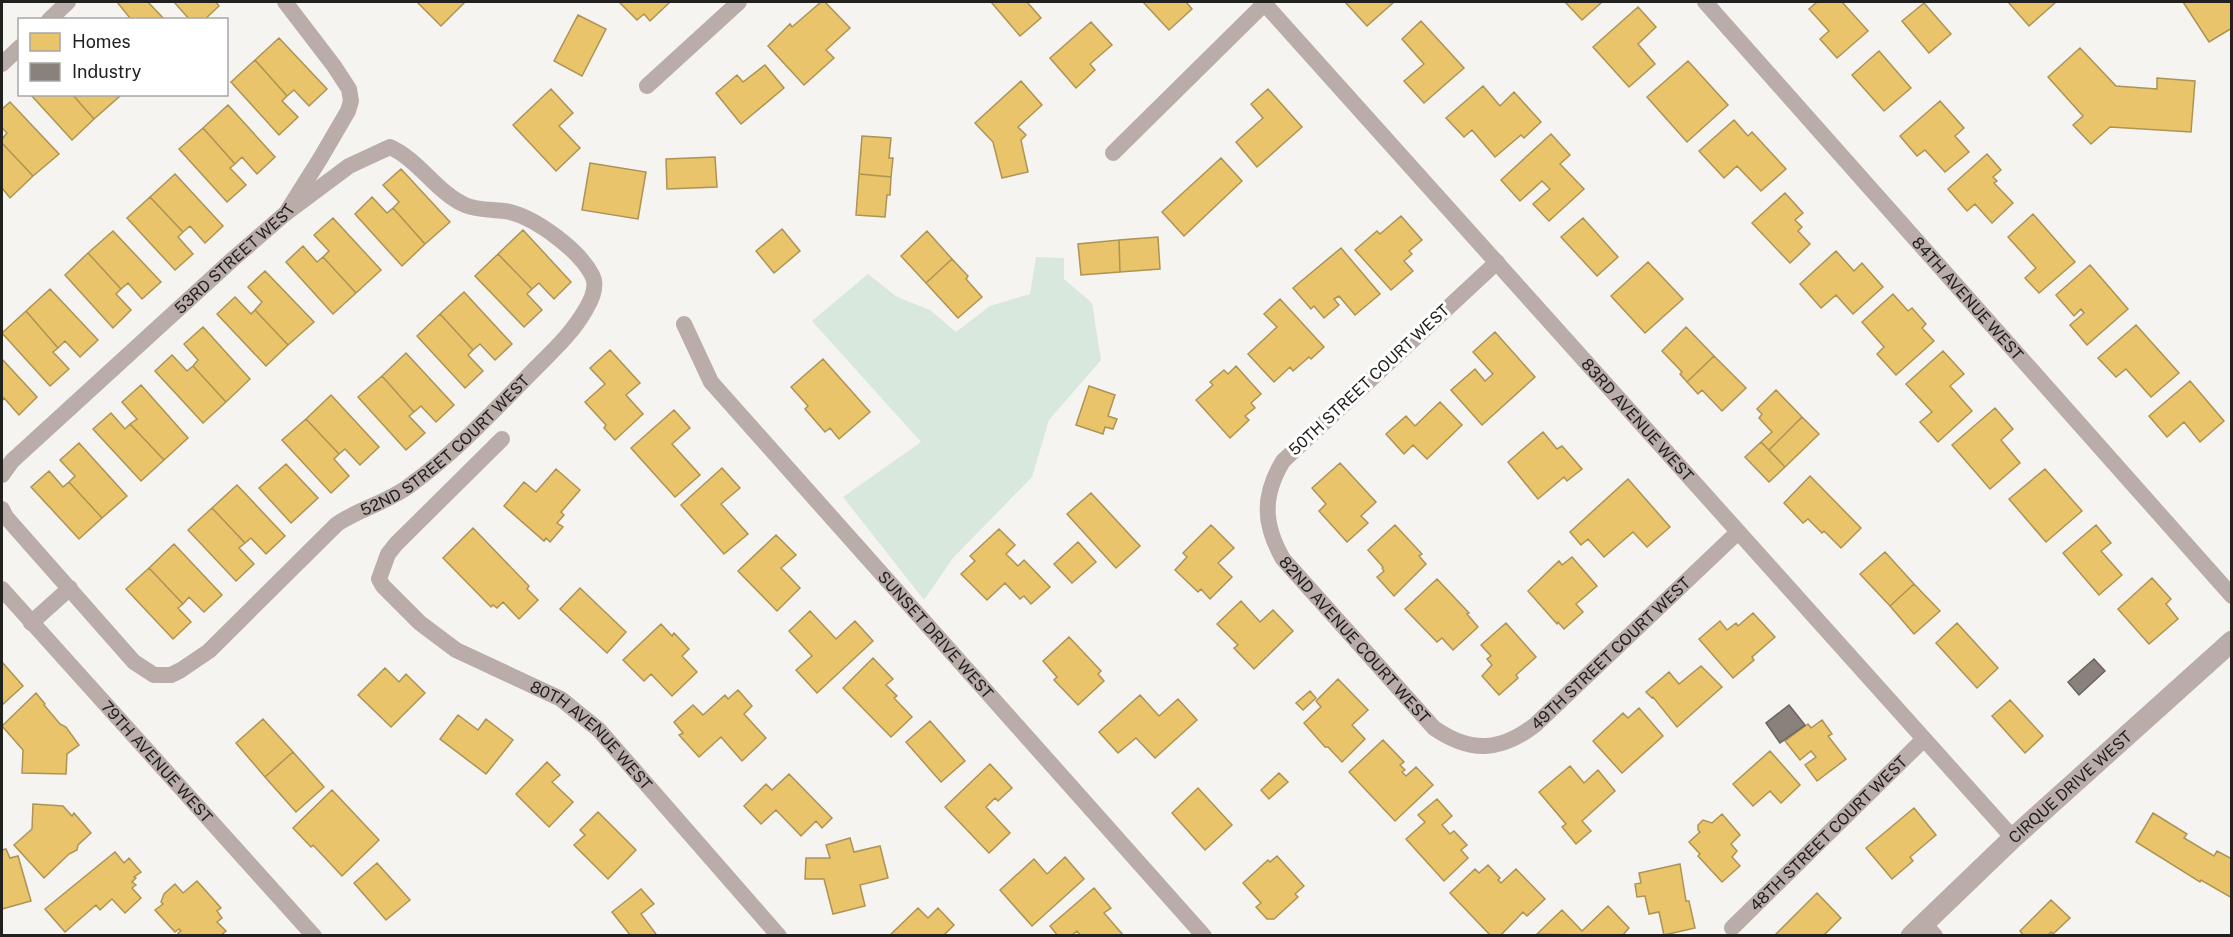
<svg xmlns="http://www.w3.org/2000/svg" width="2233" height="937" font-family="'Public Sans',sans-serif">
	<style>
		.green { fill: #d8e8dc }
		.homes { fill: #e9c46a; stroke: #ad9354; stroke-width: 1.5 }
		.industry { fill: #8a817c; stroke: #6a6460; stroke-width: 1.5 }
		.lines { fill: none; stroke-linecap: round; stroke-linejoin: round }
		.minor { stroke: #baaca9; stroke-width: 16 }
		.tertiary { stroke: #baaca9; stroke-width: 21 }
		.labels { text-anchor: middle; dominant-baseline: central; stroke-width: 6; stroke-linejoin: round; paint-order: stroke }
		.street-label { font-size: 16px; fill: #21211f; stroke: #fff }
	</style>
	<rect width="100%" height="100%" fill="#f5f4f0"/>
	<path class="green" d="M1036 257 1064 258V279L1092 303 1101 360 1049 420 1032 477 953 558 924 600 843 497 921 442 812 321 868 274 897 297 930 310 956 332 990 306 1030 294Z"/>
	<path class="homes" d="M117 2H148L165 20H129L130 18Z
		M174 2H216L219 6 204 20H190Z
		M417 2H465L441 26Z
		M619 2H670L650 21 644 14 637 20Z
		M821 2H825L850 28 826 50 834 58 804 85 768 46 790 24 792 27Z
		M991 2H1027L1041 18 1020 36Z
		M1143 2H1186L1192 9 1169 30Z
		M1345 2H1394L1367 26Z
		M1565 2H1602L1582 20Z
		M1817 2H1842L1868 31 1837 58 1820 39 1829 31 1809 9Z
		M2008 2H2056L2029 26Z
		M2183 2H2231L2232 28 2209 42Z
		M1924 3 1951 34 1929 53 1902 21Z
		M1638 7 1656 27 1638 44 1655 64 1629 87 1593 47Z
		M578 15 606 29 582 76 554 61Z
		M1421 21 1464 68 1424 103 1404 81 1424 64 1402 39Z
		M1091 22 1112 45 1090 64 1095 70 1076 88 1050 58Z
		M279 38 327 89 309 106 294 90 287 96 255 60Z
		M2080 48 2116 86 2157 89V78L2195 81 2191 132 2110 127 2091 144 2073 125 2083 116 2048 77Z
		M1879 51 1911 88 1884 111 1852 75Z
		M255 60 287 96 282 101 298 117 279 135 231 82Z
		M1688 61 1728 105 1687 142 1647 97Z
		M765 65 784 88 741 124 716 93 737 75 743 82Z
		M1021 81 1042 105 1018 127 1026 135 1021 140 1028 172 1002 178 993 142 975 123Z
		M1483 86 1500 106 1514 92 1541 122 1524 138 1521 135 1495 157 1472 130 1464 137 1446 118Z
		M551 89 573 113 559 126 580 148 556 171 513 125Z
		M1268 89 1302 127 1257 167 1236 142 1263 118 1251 104Z
		M30 94H72L94 119 72 140Z
		M72 94H119L120 96 94 119Z
		M1940 101 1964 128 1955 136 1969 152 1945 172 1925 150 1917 156 1900 136Z
		M10 102 59 154 33 176 2 143V139L7 133 2 128V109Z
		M228 105 275 157 257 174 242 157 235 164 203 128Z
		M1734 120 1748 136 1752 132 1786 169 1761 191 1737 166 1724 178 1699 151Z
		M203 128 235 164 230 168 246 185 227 202 179 149Z
		M1551 134 1570 155 1560 164 1584 189 1549 221 1533 204 1550 189 1542 181 1520 201 1501 180Z
		M862 136 891 138 889 158H893L891 177 859 174Z
		M2 143 33 176 10 198 2 188Z
		M1987 154 2001 170 1993 177 1997 181 1994 183 2013 203 1992 223 1975 204 1967 211 1948 189Z
		M715 157 717 187 667 189 666 159Z
		M1221 158 1242 181 1184 236 1162 212Z
		M590 163 646 172 638 219 582 210Z
		M401 169 450 222 425 244 393 208 399 202 383 185Z
		M175 174 223 226 205 243 190 226 183 232 150 197Z
		M859 174 891 177 890 195H887L885 217 856 215Z
		M1785 193 1803 213 1795 220 1802 227 1798 231 1810 244 1790 263 1752 223Z
		M150 197 183 232 178 237 193 254 175 270 127 218Z
		M372 197 387 213 393 208 425 244 402 266 355 214Z
		M2033 214 2075 262 2039 293 2025 278 2036 268 2008 237Z
		M1401 216 1422 240 1409 251 1412 254 1404 261 1413 271 1391 290 1355 250 1377 231 1380 234Z
		M333 218 381 270 356 293 323 257 329 251 314 235Z
		M1583 218 1618 257 1597 276 1561 237Z
		M782 229 800 251 774 273 756 251Z
		M523 230 571 282 554 299 539 283 532 289 498 254Z
		M113 231 161 282 142 299 128 283 121 289 88 253Z
		M927 231 952 259 926 283 901 256Z
		M1158 237 1160 269 1120 272 1119 240Z
		M1119 240 1120 272 1081 275 1078 244Z
		M303 246 317 262 323 257 356 293 333 314 286 262Z
		M1341 248 1380 294 1355 315 1339 296 1334 299 1339 305 1324 318 1314 306 1311 309 1293 288Z
		M1836 251 1854 271 1862 263 1883 287 1853 314 1836 295 1821 308 1800 284Z
		M88 253 121 289 116 294 131 310 113 328 65 275Z
		M498 254 532 289 527 294 542 310 524 327 475 276Z
		M952 259 968 276 966 279 982 297 958 318 926 283Z
		M1648 262 1683 299 1645 333 1611 296Z
		M2090 265 2128 309 2087 345 2070 325 2084 313 2081 309 2074 316 2056 295Z
		M265 271 314 322 288 345 255 310 262 302 248 287Z
		M50 289 98 340 80 357 65 341 58 348 26 311Z
		M464 292 512 344 495 360 480 344 473 350 440 314Z
		M1893 294 1908 311 1912 308 1926 324 1922 328 1934 341 1896 375 1877 354 1884 347 1862 322Z
		M235 297 251 314 255 310 288 345 266 366 217 314Z
		M1280 299 1324 347 1311 359 1309 357 1293 371 1290 367 1274 382 1248 354 1277 327 1264 314Z
		M26 311 58 348 53 352 69 369 50 386 2 333Z
		M440 314 473 350 468 355 483 371 465 388 417 336Z
		M2136 325 2179 373 2151 397 2126 369 2116 377 2098 358Z
		M203 327 250 379 226 402 193 366 198 360 184 344Z
		M1686 327 1714 356 1687 382 1680 374 1682 372 1662 351Z
		M1495 332 1535 377 1482 425 1451 390 1475 369 1485 381 1493 374 1473 352Z
		M610 350 640 383 626 395 643 414 615 440 604 428 606 425 585 402 605 384 590 368Z
		M1943 351 1964 374 1950 386 1972 411 1938 442 1920 422 1932 412 1906 384Z
		M406 353 454 405 436 422 421 406 414 412 382 376Z
		M172 355 187 371 193 366 226 402 203 423 155 371Z
		M1714 356 1746 388 1722 411 1702 390 1698 394 1687 382Z
		M2 359 37 397 19 415 4 398 2 401Z
		M823 359 870 412 839 439 830 428 825 432 805 409 808 406 791 387Z
		M1236 366 1261 394 1251 403 1255 408 1245 416 1249 420 1230 438 1196 400 1213 385 1210 382 1224 370 1228 374Z
		M382 376 414 412 409 416 425 433 406 450 358 397Z
		M2190 381 2224 421 2200 442 2184 422 2167 437 2149 416Z
		M141 385 188 438 164 460 130 424 137 419 122 402Z
		M1089 386 1115 395 1108 416 1117 419 1113 429 1105 427 1103 434 1076 425Z
		M1776 390 1802 417 1769 450 1761 442 1772 432 1759 418 1762 414 1757 409Z
		M331 395 379 447 360 465 345 449 339 454 306 419Z
		M1440 402 1462 425 1427 459 1413 445 1404 454 1386 434 1406 416 1415 426Z
		M1995 408 2013 429 2001 440 2020 463 1990 489 1952 445Z
		M674 410 690 428 672 444 700 475 675 497 631 448Z
		M111 413 125 429 130 424 164 460 141 481 93 429Z
		M1802 417 1819 434 1785 467 1769 450Z
		M306 419 339 454 334 459 349 476 331 493 282 440Z
		M1543 432 1557 449 1562 446 1582 469 1567 481 1564 477 1538 499 1508 462Z
		M1761 442 1785 467 1769 482 1745 457Z
		M79 443 127 496 102 518 69 482 75 476 60 460Z
		M1340 463 1376 502 1361 516 1368 523 1347 542 1319 511 1326 504 1312 488Z
		M286 464 318 498 291 523 259 488Z
		M722 468 740 488 721 504 748 534 724 554 681 505Z
		M556 469 580 490 561 512 564 515 557 523 563 527 550 542 546 538 544 541 504 506 524 482 536 492Z
		M2045 469 2082 511 2046 542 2009 499Z
		M49 471 63 487 69 482 102 518 79 539 31 487Z
		M1810 476 1861 528 1841 548 1824 531 1822 533 1808 519 1803 523 1784 503Z
		M1628 479 1670 527 1647 547 1633 532 1604 557 1588 539 1581 545 1570 532Z
		M237 485 285 536 266 554 251 538 245 543 212 508Z
		M1091 493 1140 546 1116 568 1067 514Z
		M212 508 245 543 239 548 254 564 236 581 188 530Z
		M1211 525 1234 548 1218 563 1232 577 1210 599 1201 589 1198 592 1175 570 1187 557 1183 553Z
		M1395 525 1422 554 1419 556 1426 564 1394 596 1377 577 1384 571 1382 568 1383 567 1368 550Z
		M2096 525 2111 543 2101 551 2122 575 2099 595 2063 553Z
		M473 528 529 586 527 589 538 600 519 619 503 602 497 608 493 605 491 607 443 558Z
		M999 529 1015 545 1006 554 1018 566 1024 560 1050 587 1031 604 1024 596 1020 599 1005 583 987 600 961 574 975 561 970 556Z
		M776 535 796 555 781 568 800 588 777 611 738 571Z
		M1078 542 1096 562 1072 583 1054 564Z
		M174 544 222 595 204 612 189 597 183 604 149 568Z
		M1885 552 1914 584 1890 606 1860 574Z
		M1572 557 1597 586 1576 604 1583 612 1564 629 1558 622 1557 624 1528 591 1559 561 1562 565Z
		M149 568 183 604 178 608 191 622 173 639 126 589Z
		M2152 578 2171 599 2166 604 2178 619 2149 644 2118 609Z
		M1437 579 1469 613 1467 614 1478 627 1453 650 1442 638 1437 642 1405 609Z
		M1914 584 1940 611 1914 634 1890 606Z
		M580 588 626 632 607 653 560 609Z
		M1241 601 1260 622 1273 610 1293 631 1254 669 1234 648 1238 645 1217 624Z
		M810 611 836 639 855 621 873 641 817 693 796 670 812 656 789 631Z
		M1753 613 1775 637 1752 657 1754 660 1733 678 1699 639 1720 621 1727 630 1736 623 1738 626Z
		M1506 623 1536 657 1516 675 1518 678 1499 695 1482 676 1492 665 1487 659 1491 656 1481 645Z
		M1957 623 1998 668 1977 688 1936 643Z
		M661 624 672 636 674 633 689 649 682 656 697 672 672 696 651 674 644 681 623 660Z
		M1069 637 1101 671 1098 674 1104 681 1078 705 1054 680 1057 677 1043 661Z
		M873 658 893 679 886 685 897 696 894 698 912 717 891 737 843 688Z
		M2 662 23 686 2 705Z
		M1701 666 1722 687 1677 727 1653 697 1652 698 1646 692 1669 672 1679 684Z
		M385 668 399 682 406 674 425 693 391 727 358 695Z
		M1338 679 1368 710 1352 725 1365 739 1342 762 1328 747H1325L1304 723 1321 707 1316 701Z
		M738 690 752 706 744 714 766 738 742 761 721 737 699 757 679 735 683 733 674 722 693 705 703 715 725 695 728 699Z
		M1310 691 1316 698 1303 710 1296 703Z
		M36 693 45 704 44 705 60 724 66 727 79 745 67 754 66 774 22 773 23 750 2 726Z
		M1140 695 1159 716 1178 699 1197 720 1155 758 1136 738 1118 753 1099 732Z
		M2010 700 2043 736 2025 753 1992 716Z
		M1639 708 1663 736 1622 773 1593 741 1623 713 1628 718Z
		M458 715 478 730 486 719 513 740 486 774 440 739Z
		M263 719 293 752 265 777 236 743Z
		M1822 720 1832 734 1828 736 1846 759 1817 781 1805 765 1816 757 1811 751 1800 760 1785 741 1808 724 1811 728Z
		M930 721 965 761 941 782 906 742Z
		M1383 740 1404 762 1400 765 1405 770 1402 772 1406 776 1416 767 1433 785 1395 821 1349 772Z
		M1770 751 1800 785 1781 803 1770 791 1753 806 1733 784Z
		M293 752 324 787 296 812 265 777Z
		M547 762 560 775 552 782 573 802 549 827 516 794Z
		M990 764 1012 788 998 801 995 798 986 807 1010 833 989 853 945 807Z
		M1570 766 1584 783 1598 770 1615 791 1582 821 1591 831 1576 844 1562 827 1566 824 1539 792Z
		M1279 773 1288 782 1269 799 1261 790Z
		M789 774 832 818 822 828 816 821 801 836 776 810 761 824 744 806 766 784 772 790Z
		M1198 788 1232 825 1205 850 1172 813Z
		M332 790 379 840 342 876 313 845 311 847 293 828Z
		M1437 799 1452 816 1442 825 1450 834 1454 831 1467 845 1461 850 1468 858 1444 881 1406 839 1425 822 1418 815Z
		M33 804 63 806 72 816 74 813 91 833 78 845 77 850 69 854 44 878 14 845 32 829Z
		M1914 808 1936 835 1910 857 1913 861 1892 879 1866 848Z
		M598 812 636 850 608 879 574 845 585 835 580 830Z
		M2153 813 2187 834 2184 838 2214 856 2217 851 2232 859V898L2201 880 2200 882 2136 842Z
		M1722 814 1740 835 1731 844 1737 851 1732 857 1740 866 1722 882 1698 856 1700 854 1689 842 1700 832 1698 830V825L1703 820 1712 823Z
		M850 838 854 852 880 846 888 878 860 885 865 906 833 914 824 879H805L806 858H830L826 845Z
		M6 849 10 858 18 856 31 901 2 909V850Z
		M115 852 124 863 129 858 141 872 134 877 136 878 132 882 136 885 132 888 141 898 125 913 112 899 100 910 96 905 65 932 45 909Z
		M1277 856 1304 886 1295 894 1298 897 1274 919H1267L1256 907 1261 903 1243 883 1268 860 1270 862Z
		M1065 857 1084 879 1032 926 1000 890 1034 859 1047 874Z
		M377 863 410 900 386 920 354 883Z
		M1680 864 1686 901H1689L1695 928 1664 935 1659 912 1649 914 1645 896 1637 897 1635 884 1641 883 1639 873Z
		M1488 865 1500 878 1498 880 1501 883 1516 869 1545 899 1527 916 1523 912 1500 936H1491L1450 893 1475 869 1479 873Z
		M197 881 221 908 217 911 222 918 217 922 226 931 220 936H181L178 933 181 931 179 929 175 932 155 910 163 904 161 902 164 894 175 884 183 893Z
		M1094 888 1111 908 1104 913 1124 936H1081L1077 931 1071 936H1058L1050 926Z
		M641 889 654 904 641 914 656 934 655 936H631L612 912Z
		M1817 893 1841 918 1823 936H1774Z
		M2051 900 2070 918 2053 934 2051 932 2047 936H2024L2020 931Z
		M1608 906 1629 928 1622 936 1537 934 1562 910 1582 931Z
		M918 908 928 918 938 908 954 925 943 936H889Z"/>
	<path class="industry" d="M2094 659 2105 671 2079 695 2068 682Z
		M1789 705 1805 725 1780 743 1766 723Z"/>
	<g class="lines">
		<g class="minor">
			<path id="s1" d="M1263 2 2013 838"/>
			<path id="s2" d="M1705 2 2232 596"/>
			<path d="M49 20 68 2"/>
			<path d="M2 64 20 47"/>
			<path d="M647 86 739 2"/>
			<path d="M1113 153 1265 3"/>
			<path id="s3" d="M1497 262 1283 461C1262 496 1263 524 1283 559L1434 728C1470 753 1500 752 1535 725L1738 532"/>
			<path id="s4" d="M684 324 711 382 1204 936"/>
			<path id="s5" d="M502 439 396 544 388 554 379 579 383 586 420 623 456 650 561 699 599 730 779 936"/>
			<path id="s6" d="M2 475 12 461 233 259 286 213 320 159 348 111 351 101 349 89 334 66 285 2"/>
			<path id="s7" d="M2 509 6 517 134 662 154 675H171L181 670 209 651 337 524C359 509 388 502 409 486 452 455 489 416 526 378 547 356 571 336 586 309 592 299 598 286 592 275 579 250 537 219 510 212 496 209 479 211 465 205 436 192 419 160 390 147L349 166 286 213"/>
			<path id="s8" d="M2 589 314 936"/>
			<path d="M31 623 70 588"/>
			<path d="M1924 923 1935 936"/>
			<path id="s9" d="M1732 928 1924 739"/>
		</g>
		<path class="tertiary" id="s10" d="M1911 936 2013 838 2232 641"/>
	</g>
	<g class="labels">
		<g class="street-label">
			<text stroke="none"><textPath href="#s6" startOffset="318">53RD STREET WEST</textPath></text>
			<text stroke="none"><textPath href="#s2" startOffset="396">84TH AVENUE WEST</textPath></text>
			<text transform="translate(1369 380) rotate(-43)">50TH STREET COURT WEST</text>
			<text stroke="none"><textPath href="#s1" startOffset="561">83RD AVENUE WEST</textPath></text>
			<text stroke="none"><textPath href="#s7" startOffset="603">52ND STREET COURT WEST</textPath></text>
			<text stroke="none"><textPath href="#s4" startOffset="402">SUNSET DRIVE WEST</textPath></text>
			<text stroke="none"><textPath href="#s3" startOffset="504">82ND AVENUE COURT WEST</textPath></text>
			<text stroke="none"><textPath href="#s3" startOffset="837">49TH STREET COURT WEST</textPath></text>
			<text stroke="none"><textPath href="#s5" startOffset="456">80TH AVENUE WEST</textPath></text>
			<text stroke="none"><textPath href="#s8" startOffset="232">79TH AVENUE WEST</textPath></text>
			<text stroke="none"><textPath href="#s10" startOffset="218">CIRQUE DRIVE WEST</textPath></text>
			<text stroke="none"><textPath href="#s9" startOffset="135">48TH STREET COURT WEST</textPath></text>
		</g>
	</g>
	<rect width="2233" height="937" fill="none" stroke="#21211f" stroke-width="6"/>
	<rect x="18" y="18" width="210" height="78" fill="#ffffff" stroke="#a6a6a5" stroke-width="1.5"/>
	<rect x="30" y="33" width="30" height="18" fill="#e9c46a" stroke="#a6a6a5" stroke-width="1.5"/>
	<text x="72" y="48" font-size="18" fill="#21211f">Homes</text>
	<rect x="30" y="63" width="30" height="18" fill="#8a817c" stroke="#a6a6a5" stroke-width="1.5"/>
	<text x="72" y="78" font-size="18" fill="#21211f">Industry</text>
</svg>
